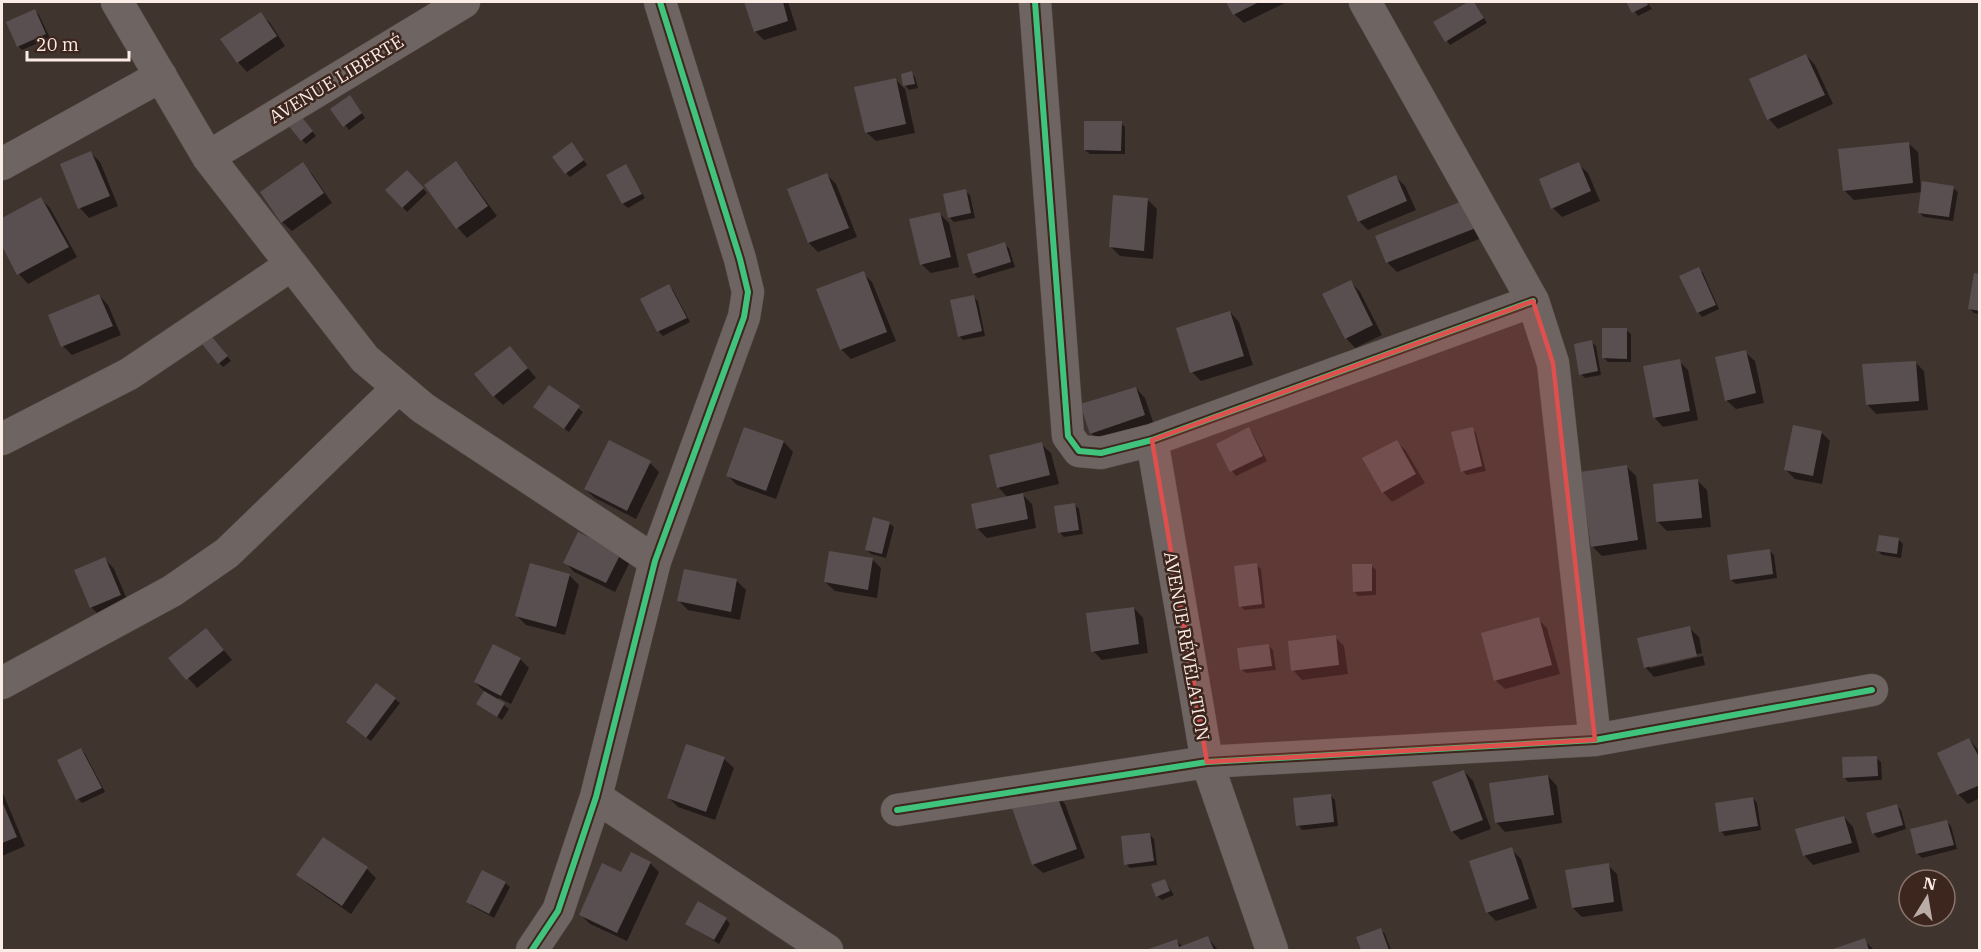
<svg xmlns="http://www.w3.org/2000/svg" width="1981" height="952" font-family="'IBM Plex Serif',serif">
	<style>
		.shadow { fill: #0007 }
		.building { fill: #5a4f50 }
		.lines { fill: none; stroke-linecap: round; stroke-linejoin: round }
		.minor-casing { stroke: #5d524e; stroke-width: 33 }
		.minor { stroke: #6e6461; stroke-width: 32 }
		.cycleway-casing { stroke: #3d261d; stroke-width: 10 }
		.cycleway { stroke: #40c37c; stroke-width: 6 }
		.marked { fill: #de4f4e; fill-opacity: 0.2; stroke: #de4f4e; stroke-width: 4.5; stroke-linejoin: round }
		.labels { text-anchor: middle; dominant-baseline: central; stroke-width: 5; stroke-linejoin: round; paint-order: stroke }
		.street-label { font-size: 18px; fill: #fcece6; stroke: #3d261d }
	</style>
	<rect width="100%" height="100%" fill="#40342f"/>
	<path class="shadow" d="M746 2H788L797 30 764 40 755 31Z
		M1228 2H1287L1244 23 1234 14Z
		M1471 2 1476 5 1487 23 1450 45 1435 23Z
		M1628 2H1647L1652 9 1638 16Z
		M35 11 39 15 50 38 22 50 18 46Z
		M260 14 270 23 285 46 247 72 238 62Z
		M1806 55 1815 65 1833 104 1778 129 1769 119 1751 80Z
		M911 73 915 77 918 88 909 90 905 85Z
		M895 79 905 89 915 133 876 141 866 132Z
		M354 101 365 118 349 130 332 109Z
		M304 121 316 136 306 144 302 140Z
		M1121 123 1125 127V154H1090L1085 150Z
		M1908 143 1918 152 1921 191 1953 188 1958 192 1953 221 1924 217 1919 212 1922 192 1854 200 1844 190Z
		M576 148 587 165 570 177 566 173Z
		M91 153 100 162 118 206 89 218 80 208Z
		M456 163 465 173 497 216 467 238 458 228 426 185Z
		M302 164 312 174 332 203 292 231 282 222Z
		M1578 164 1588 173 1600 201 1562 217 1553 208Z
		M625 166 645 198 628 208 623 204 608 175Z
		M407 172 427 193 407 212 387 190Z
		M827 175 836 184 857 237 818 252 809 243 789 190Z
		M1396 177 1405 186 1416 210 1368 230 1359 221Z
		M965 191 970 195 975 218 954 222 949 217Z
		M41 199 50 208 77 257 28 284 19 274 2 243V220Z
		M1148 200 1157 209 1153 259 1120 256 1111 247Z
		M1470 200 1489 235 1397 272 1387 262Z
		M940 214 949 223 959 267 931 273 921 264Z
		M1004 244 1009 248 1015 267 978 278 974 274Z
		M1698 269 1703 273 1719 309 1702 317 1698 312Z
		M863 273 872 282 896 341 851 359 841 349Z
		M1980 275V314L1974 313 1970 309Z
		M1351 282 1360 292 1382 335 1355 348 1346 338Z
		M669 286 673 290 690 322 663 336 658 331 642 299Z
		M99 295 108 305 121 335 72 355 63 346Z
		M973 297 978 301 985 336 963 340 959 336Z
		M1230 312 1239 322 1253 365 1201 381 1192 372Z
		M1626 330 1631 334V362H1608L1604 358Z
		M1591 342 1596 346 1601 375 1585 378 1581 374Z
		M217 343 231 361 223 367 219 363Z
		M1745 352 1755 361 1764 403 1736 409 1726 400Z
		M519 357 536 378 503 405 494 396Z
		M1679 361 1688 370 1698 420 1663 427 1654 417Z
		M1915 362 1924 371 1928 410 1876 414 1867 404Z
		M550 387 583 412 569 432 540 411Z
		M1136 388 1145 398 1154 425 1100 442 1091 433Z
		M745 429 784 442 793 452 776 499 737 485 728 476Z
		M1249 429 1253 434 1267 461 1236 476 1232 471 1218 445Z
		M1472 429 1476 433 1486 471 1467 475 1462 471Z
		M1821 432 1830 441 1822 484 1795 479 1786 470Z
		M1396 441 1406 451 1425 483 1392 502 1383 492Z
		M1041 444 1051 453 1059 484 1021 493 1032 504 1036 528 987 538 977 528 1008 498 998 487Z
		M650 463 659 472 636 519 595 498 585 489Z
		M1626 466 1636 476 1647 549 1602 556 1592 546Z
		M1698 481 1707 490 1711 527 1667 531 1657 521Z
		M1075 505 1079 509 1083 534 1064 537 1059 532Z
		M889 523 894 527 886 558 871 554 866 549Z
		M1898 539 1903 544 1901 558 1882 555 1878 551Z
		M1770 551 1774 555 1777 578 1736 584 1731 580Z
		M620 554 629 564 615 592 574 572 565 562Z
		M105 559 114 569 129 604 100 616 91 607Z
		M872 559 881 568 877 598 835 591 825 582Z
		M531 565 570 576 579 585 565 635 526 625 517 616Z
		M1256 565 1261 569 1265 608 1245 610 1240 606Z
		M1371 565 1376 570V595L1358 596 1354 591Z
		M737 581 746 590 740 620 688 610 679 601Z
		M1134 608 1143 618 1148 653 1102 660 1093 651Z
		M1538 619 1547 628 1560 674 1505 689 1495 680Z
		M1689 628 1699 637 1702 653 1650 665V668L1703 656 1705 665 1654 677 1645 667Z
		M1335 637 1344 646 1348 674 1302 680 1293 670Z
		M215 639 232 660 197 688 171 658Z
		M1269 646 1273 650 1276 670 1246 673 1241 669Z
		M520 659 529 668 511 704 499 698 498 700 509 709 502 720 478 704 485 692 475 682Z
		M377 685 400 703 371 741 352 727Z
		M1969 739 1980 752V798L1968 804 1958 794Z
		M687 746 724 759 734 768 715 820 678 807 669 798Z
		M81 749 85 754 105 792 82 803 78 799Z
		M1876 758 1881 762 1882 780 1848 782 1844 777Z
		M1464 771 1473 781 1491 829 1461 840 1452 831Z
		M1548 776 1557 786 1562 823 1505 832 1496 822Z
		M2 791 25 846 2 856Z
		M1056 794 1065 804 1085 858 1043 873 1033 864Z
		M1331 796 1335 800 1338 826 1302 830 1298 825Z
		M1753 798 1757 803 1761 830 1725 836 1721 831Z
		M1896 805 1901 810 1906 829 1878 838 1873 833Z
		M1844 817 1853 827 1860 852 1813 865 1804 855Z
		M1947 822 1951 826 1957 849 1922 858 1917 853Z
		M1149 834 1154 839 1157 865 1130 868 1126 864Z
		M323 839 367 869 376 878 351 914 308 884 298 875Z
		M1511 849 1521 859 1537 908 1496 921 1487 912Z
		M650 863 659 872 627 941 590 924 580 914 622 874Z
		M1608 865 1617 874 1623 911 1582 917 1573 908Z
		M1165 881 1174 895 1162 900 1157 896Z
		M505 883 510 887 494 918 472 906 468 902Z
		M726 919 730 924 719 944 687 924Z
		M1381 930 1385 934 1391 950H1362L1358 938Z
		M1208 938 1218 950H1150L1177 941 1183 947Z
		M1864 940 1874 950H1833Z"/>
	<path class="building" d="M744 2H783L788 21 754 32Z
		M1226 2H1259L1233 15Z
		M1468 2H1474L1484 18 1445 42 1433 22Z
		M1626 2H1647L1648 5 1632 13Z
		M35 9 46 34 17 47 6 22Z
		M261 12 277 36 237 63 220 39Z
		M1806 54 1825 95 1767 120 1749 79Z
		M912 71 915 84 903 86 901 74Z
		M896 78 906 124 865 133 854 87Z
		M350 95 362 113 343 127 330 109Z
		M300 115 313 131 301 141 288 125Z
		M1084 121H1122L1121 151 1084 150Z
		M572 142 584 160 565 174 552 157Z
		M1909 142 1913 183 1843 191 1838 149Z
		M91 151 110 196 78 209 60 164Z
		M456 161 488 206 456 229 424 185Z
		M303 162 324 193 281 223 260 192Z
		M1579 162 1591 191 1551 209 1539 179Z
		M626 164 642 194 622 204 606 175Z
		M407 170 424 188 402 208 385 190Z
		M827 173 849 228 808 243 787 189Z
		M1396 175 1407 201 1358 222 1347 196Z
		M1922 181 1954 186 1949 217 1918 213Z
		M966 189 971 213 948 218 943 194Z
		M1113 195 1148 198 1144 251 1109 247Z
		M41 197 69 247 17 275 2 246V218Z
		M1470 198 1481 226 1386 263 1375 236Z
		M940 212 951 257 920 265 909 219Z
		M1005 242 1011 262 973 274 967 254Z
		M1699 267 1716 305 1697 313 1679 276Z
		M864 271 887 332 840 350 816 289Z
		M1974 273 1980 274V311L1968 309Z
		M1351 280 1373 325 1345 339 1322 294Z
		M669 284 687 318 657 332 640 299Z
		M99 294 113 326 61 347 48 315Z
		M974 295 982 331 958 337 950 300Z
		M1230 311 1244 356 1190 373 1176 328Z
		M1602 328H1627V359L1602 358Z
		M212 337 228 356 218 364 202 344Z
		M1592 340 1598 371 1579 375 1574 344Z
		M510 346 528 368 493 397 474 374Z
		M1746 350 1756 393 1725 401 1715 357Z
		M1680 359 1690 411 1653 418 1643 366Z
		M1916 361 1919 401 1866 405 1862 364Z
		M549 385 580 406 564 429 533 407Z
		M1136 387 1145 415 1090 434 1080 404Z
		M1793 425 1822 431 1813 476 1784 470Z
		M744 427 784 441 766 491 726 476Z
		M1249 427 1263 456 1230 472 1216 444Z
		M1473 427 1482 466 1461 472 1451 432Z
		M609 440 651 461 627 511 584 489Z
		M1397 440 1416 474 1382 493 1362 458Z
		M1042 442 1050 475 997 488 989 455Z
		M1627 465 1638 540 1591 547 1580 472Z
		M1698 479 1702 518 1656 522 1653 484Z
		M1023 493 1028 519 976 529 971 504Z
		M1075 503 1079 530 1058 533 1054 506Z
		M873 517 890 522 882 554 865 550Z
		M578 532 621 553 606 583 563 563Z
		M1879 535 1899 538 1897 554 1876 551Z
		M1770 549 1773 574 1730 580 1727 555Z
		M829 551 873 558 868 590 824 582Z
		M105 557 121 595 90 608 74 570Z
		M530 563 570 574 556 627 515 616Z
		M1257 563 1262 604 1239 607 1234 566Z
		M1352 564H1372V591L1353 592Z
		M684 569 737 579 731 612 677 601Z
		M1134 607 1139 644 1091 652 1086 613Z
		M1539 617 1552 665 1494 681 1481 633Z
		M1690 626 1697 656 1644 668 1637 638Z
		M206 628 224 650 186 680 168 658Z
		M1336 635 1339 665 1291 671 1288 641Z
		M493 644 521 658 501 696 474 682Z
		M1269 644 1272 666 1240 670 1237 648Z
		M376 683 396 698 366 738 346 722Z
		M484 691 505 703 497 717 476 704Z
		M1969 738 1980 759V785L1957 795 1937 753Z
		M686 744 725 757 706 812 667 798Z
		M81 748 102 788 76 800 57 760Z
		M1877 756 1878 776 1843 778 1842 757Z
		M1464 770 1483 820 1451 832 1432 782Z
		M1548 775 1554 815 1495 823 1489 783Z
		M1056 793 1077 849 1032 865 1012 808Z
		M1331 794 1334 822 1296 826 1293 798Z
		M1753 797 1758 826 1719 832 1715 803Z
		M2 801 17 837 2 843Z
		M1897 804 1903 825 1872 834 1866 813Z
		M1844 816 1852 843 1803 856 1795 829Z
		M1947 820 1954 845 1916 854 1910 829Z
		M1150 833 1154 861 1124 865 1121 836Z
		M323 837 368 867 342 906 296 875Z
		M1512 847 1529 899 1486 913 1469 861Z
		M631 852 651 862 617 933 579 915 602 863 621 872Z
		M1609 863 1614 902 1572 908 1565 870Z
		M482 870 506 882 489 914 466 902Z
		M1165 879 1170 891 1156 897 1151 884Z
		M698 901 727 918 714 940 685 924Z
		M1381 928 1389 950H1361L1356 937Z
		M1208 936 1214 950H1146L1177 939 1179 947Z
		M1865 938 1869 950H1830Z"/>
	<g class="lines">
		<defs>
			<path id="minor" d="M117 2 208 157 365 359 423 408 655 561
				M1035 2 1068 436 1079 451 1101 453 1152 440 1533 301
				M1365 2 1533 301 1553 363 1595 740
				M208 157 464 2
				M2 164 161 76
				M2 439 129 374 291 265
				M1152 440 1207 762 1272 950
				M2 683 172 591 227 553 398 388
				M596 797 827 950
				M897 810 1207 762 1595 740 1872 690
				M532 950 558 911 596 797 655 561 744 317 748 292 740 259 660 2"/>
		</defs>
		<use href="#minor" class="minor-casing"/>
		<use href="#minor" class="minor"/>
		<defs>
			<path id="cycleway" d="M1035 2 1068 436 1079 451 1101 453 1152 440 1533 301
				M897 810 1207 762 1595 740 1872 690
				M532 950 558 911 596 797 655 561 744 317 748 292 740 259 660 2"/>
		</defs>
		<use href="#cycleway" class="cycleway-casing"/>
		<use href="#cycleway" class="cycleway"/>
	</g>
	<path class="marked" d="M1533 301 1553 363 1595 740 1207 762 1152 440Z"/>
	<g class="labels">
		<g class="street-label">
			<text transform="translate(336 79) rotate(-31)">AVENUE LIBERTÉ</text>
			<text transform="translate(1187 646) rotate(80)">AVENUE RÉVÉLATION</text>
		</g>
	</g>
	<rect width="1981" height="952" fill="none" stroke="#fcece6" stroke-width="6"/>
	<g transform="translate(1927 898) rotate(11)"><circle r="28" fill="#3d261d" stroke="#89756d" stroke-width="1.5"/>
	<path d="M0-4.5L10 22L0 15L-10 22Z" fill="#baaca6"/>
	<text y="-9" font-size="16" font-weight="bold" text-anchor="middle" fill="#fcece6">N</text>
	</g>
	<path d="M27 51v9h102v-9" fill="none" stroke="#fcece6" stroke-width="3"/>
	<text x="36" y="51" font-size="18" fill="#fcece6" stroke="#3d261d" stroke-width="4.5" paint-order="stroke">20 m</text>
</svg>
